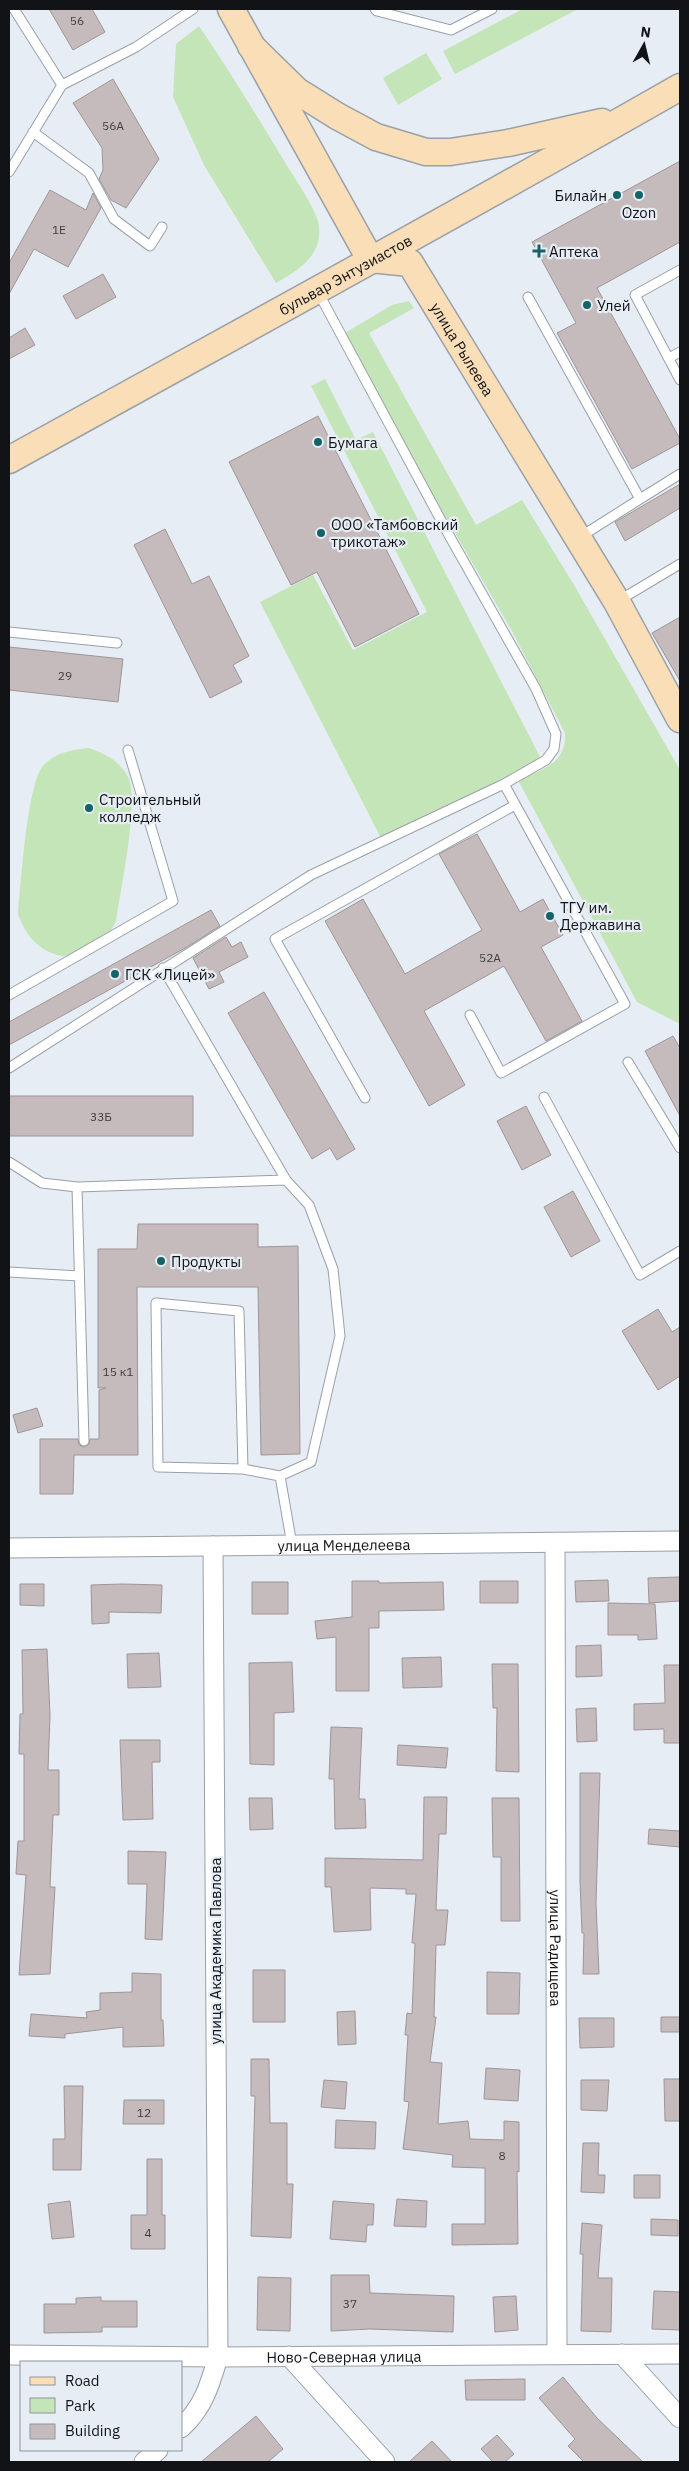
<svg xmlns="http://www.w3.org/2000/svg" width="689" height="2471" font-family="'IBM Plex Sans',sans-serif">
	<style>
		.green { fill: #c4e5b7 }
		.building { fill: #c5bbbd; stroke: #9f9597 }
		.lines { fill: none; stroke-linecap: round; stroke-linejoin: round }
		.lane-casing { stroke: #9aa0a7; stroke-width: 11 }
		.street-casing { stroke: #9aa0a7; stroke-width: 21 }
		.secondary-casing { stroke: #9aa0a7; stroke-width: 29 }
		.lane { stroke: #fff; stroke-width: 9 }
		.street { stroke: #fff; stroke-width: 19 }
		.secondary { stroke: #f9deb7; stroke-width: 26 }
		.poi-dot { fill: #146467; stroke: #e6edf4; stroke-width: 2 }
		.labels { text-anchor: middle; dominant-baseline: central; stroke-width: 4.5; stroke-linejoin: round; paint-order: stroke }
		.number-label { font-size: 12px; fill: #3e3d40 }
		.poi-label { font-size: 15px; fill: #111316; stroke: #e6edf4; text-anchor: start }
		.street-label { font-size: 15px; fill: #111316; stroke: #e6edf4 }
	</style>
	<rect width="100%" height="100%" fill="#e6edf4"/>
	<path class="green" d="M523 9H578L455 74 443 51Z
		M199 26C231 73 260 121 289 169 297 181 318 213 319 226 322 257 298 270 276 283L204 165 173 97 176 44Z
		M426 53 442 79 398 105 383 78Z
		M409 301 414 308 369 333 476 525 522 500 574 585 680 770V1024L637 1002 518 780C542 769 567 764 565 733L513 633 436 500 345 333 392 305Z
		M325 379 356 440 373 432 541 759 382 840 260 602 313 575 353 650 427 612 311 386Z
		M89 748C105 754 119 760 128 777 140 799 120 892 116 921 92 971 36 967 18 914 21 884 27 784 43 766 55 752 72 750 89 748Z"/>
	<path class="building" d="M49 9H92L105 32 73 50Z
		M113 79 159 159 126 208 111 200 99 179 103 170 102 148 73 103Z
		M680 161V242L597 288 680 439V443L632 469 557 333 576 323 532 242Z
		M50 190 86 210 93 193 101 208 68 267 34 249 9 294V263Z
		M103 274 116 297 76 319 63 296Z
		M25 328 35 345 9 359V338Z
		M318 416 419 614 355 647 317 572 291 585 229 462Z
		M680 484V508L625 541 615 522Z
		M165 529 192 584 209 576 249 656 233 665 242 682 210 698 134 545Z
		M680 617V681L652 633Z
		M9 647 123 659 118 702 9 690Z
		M477 834 520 912 543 899 563 935 541 947 582 1021 546 1041 504 966 424 1011 465 1085 429 1106 325 921 363 899 405 974 482 930 439 854Z
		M211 910 220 926 187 947 9 1045V1022Z
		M226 937 232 947 241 942 248 957 219 972 224 982 209 989 193 958Z
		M264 992 355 1149 337 1160 330 1148 312 1159 228 1013Z
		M673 1036 680 1048V1116L645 1051Z
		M9 1096H193V1136H9Z
		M526 1106 551 1155 522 1170 497 1121Z
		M573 1191 600 1241 571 1257 544 1207Z
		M138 1224H258V1247L298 1246 300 1454 261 1455 258 1287H137L138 1455H74L73 1494H40V1439H78L79 1445 84 1447 89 1444 90 1439H99V1390L106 1388H98V1249H137Z
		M658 1309 672 1332 680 1327V1376L658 1390 622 1331Z
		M37 1408 43 1426 18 1433 13 1415Z
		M680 1577V1601L649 1603 648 1578Z
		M608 1580 609 1601 576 1602 575 1581Z
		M352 1581H379V1583L443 1582 444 1610 379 1611V1628H369V1691H336V1637L317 1639 315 1621 352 1617Z
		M480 1581H518V1603H480Z
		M252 1582H288V1614H252Z
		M20 1584H44V1606L20 1605Z
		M122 1584 162 1585 161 1613 109 1612V1623L92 1624 91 1585Z
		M608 1603 655 1604 657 1639 638 1640V1635H608Z
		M601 1645 602 1676 576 1677V1646Z
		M47 1649 50 1715 48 1770H59V1815H53L50 1887H55L50 1974 19 1975 26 1875 16 1874 18 1841H24V1754H19L20 1714H23L22 1650Z
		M159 1653 161 1687 128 1688 127 1654Z
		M441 1657 442 1687 403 1688 402 1658Z
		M292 1662 294 1712 274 1713V1765L250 1764 249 1663Z
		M492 1664H518L519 1772 496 1771 497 1708H493Z
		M664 1665H680V1743H664V1729L634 1730V1704L665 1703Z
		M596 1708 597 1741 577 1742 576 1709Z
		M331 1727 362 1728 359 1799H365L366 1828 335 1829 334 1779H329Z
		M120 1740H160V1762H152L153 1819 123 1820Z
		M398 1745 448 1748 446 1768 397 1765Z
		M580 1773H600L596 1903 599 1974H583L584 1933H582L580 1881Z
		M424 1797H447L446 1834H439L436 1910H448L445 1945H436L434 2017H436L430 2062 442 2063 438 2124 468 2121 470 2139 504 2140V2121L519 2122V2172L517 2171 518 2244 452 2245V2224H485V2168L452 2167 453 2155 403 2149 409 2102 404 2101 408 2035H405L407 2013 412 2014 415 1943H412L416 1894H406V1889L370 1888 371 1930 334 1932 331 1887H325V1858L423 1860Z
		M249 1798H272L273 1829 250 1830Z
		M492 1798H519L520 1921H501V1857H493Z
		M649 1829 680 1831V1847L648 1844Z
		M128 1851 166 1852 162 1940 145 1939 147 1884H128Z
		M253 1970H285V2022H253Z
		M487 1972 520 1973 519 2014H487Z
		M132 1973 161 1974V2020H163L164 2046 123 2047V2027L65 2034V2038L29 2036 31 2014 87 2018 86 2012 100 2010V1993L132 1992Z
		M355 2011 356 2044 338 2045 337 2012Z
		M661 2017H680V2032H661Z
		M579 2018H614V2047L580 2048Z
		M251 2059H269L270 2123H287V2184H293L291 2238 251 2236 255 2096H251Z
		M486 2068 520 2070 518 2101 484 2099Z
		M664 2079H680V2121H665Z
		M324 2080 347 2082 345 2109 321 2107Z
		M581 2080H609L607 2111 581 2110Z
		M64 2086H83L81 2170H53V2139H65Z
		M124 2100H164V2124H123Z
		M336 2120 376 2122 375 2149 335 2148Z
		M583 2143H599L598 2175H605L604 2193 581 2192Z
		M147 2159H162V2215H165V2249H131V2215H147Z
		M634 2175H660V2198H634Z
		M397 2199 427 2201 426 2227 394 2226Z
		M70 2201 74 2237 52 2239 48 2204Z
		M333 2201 374 2204 373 2225H367L366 2242 330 2239Z
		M651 2219 678 2220V2236L651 2235Z
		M582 2223 602 2225 598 2278H612L611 2332 581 2331 583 2254H580Z
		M331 2275H369L370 2293 454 2296 453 2332 370 2329 331 2331Z
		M258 2277 291 2278 290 2331 257 2330Z
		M654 2291 680 2292V2330L652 2329Z
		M516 2296 518 2330 495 2332 493 2297Z
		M101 2297V2301H137V2327H102V2332L44 2333V2304H76V2298Z
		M563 2377 597 2418 643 2462H584L568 2446 575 2439 539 2398Z
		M525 2379V2400H466L465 2380Z
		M256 2416 283 2449 268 2462H201Z
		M497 2435 514 2454 505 2462H493L481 2449Z
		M432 2441 452 2462H409Z"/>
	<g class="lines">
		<defs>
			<path id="lane" d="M375 9 377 11 451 30 492 9
				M62 85 136 47 193 9
				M33 132 89 173 114 219 150 246 162 227
				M9 172 62 85 14 9
				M680 270 635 295 680 380
				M528 297 640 499 580 537
				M669 358 680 352
				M640 499 680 474
				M618 601 680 564
				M9 632 117 643
				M163 968 286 1180
				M9 995 173 901 128 750
				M470 1015 501 1073 625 1004 504 784
				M628 1062 680 1148
				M9 1068 311 875 504 784 546 760 554 749 556 734 536 689 450 537 318 292
				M544 1097 640 1275 680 1251
				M365 1098 275 939 515 805
				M9 1162 42 1183 77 1187 286 1180 309 1205 333 1269 340 1336 311 1462 280 1476
				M77 1187 84 1441
				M9 1272 79 1276
				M243 1469 239 1311 156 1303 158 1467 243 1469 280 1476 292 1545"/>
			<g id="street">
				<path id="s1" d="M555 1543 557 2353"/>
				<path id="s2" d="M9 1548 680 1541"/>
				<path d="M622 2354 680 2418"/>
				<path id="s3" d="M9 2355 218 2357 680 2354"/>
				<path d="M289 2356 385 2462"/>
				<path d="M181 2428C203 2408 210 2385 218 2357L213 1546"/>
				<path d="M144 2462 158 2450"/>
			</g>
			<g id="secondary">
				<path d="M231 9 370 259"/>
				<path d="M251 46 297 91 337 116 376 137 426 152H450L508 143 602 122"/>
				<path id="s4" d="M370 259 410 263 617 602 680 719"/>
				<path id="s5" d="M9 460C233 336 458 214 680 87"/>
			</g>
		</defs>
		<use href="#lane" class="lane-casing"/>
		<use href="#street" class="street-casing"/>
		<use href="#secondary" class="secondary-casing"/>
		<use href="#lane" class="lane"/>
		<use href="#street" class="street"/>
		<use href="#secondary" class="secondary"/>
	</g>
	<g class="poi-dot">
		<circle cx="617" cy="195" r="5"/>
		<circle cx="639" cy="195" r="5"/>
		<path d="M536.5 243.5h5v5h5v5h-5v5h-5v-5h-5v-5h5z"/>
		<circle cx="587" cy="305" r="5"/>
		<circle cx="318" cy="442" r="5"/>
		<circle cx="321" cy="533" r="5"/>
		<circle cx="89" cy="808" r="5"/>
		<circle cx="550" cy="916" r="5"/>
		<circle cx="115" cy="974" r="5"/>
		<circle cx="161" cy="1261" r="5"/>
	</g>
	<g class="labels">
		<g class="number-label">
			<text x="77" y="20">56</text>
			<text x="113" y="125">56А</text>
			<text x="59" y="229">1Е</text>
			<text x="65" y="675">29</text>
			<text x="490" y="957">52А</text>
			<text x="101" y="1116">33Б</text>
			<text x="118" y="1371">15 к1</text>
			<text x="144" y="2112">12</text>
			<text x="502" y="2155">8</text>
			<text x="148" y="2232">4</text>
			<text x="350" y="2303">37</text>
		</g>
		<g class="poi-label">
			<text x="607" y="195" text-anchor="end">Билайн</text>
			<text x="639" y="212" text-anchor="middle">Ozon</text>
			<text x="549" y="251">Аптека</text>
			<text x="597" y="305">Улей</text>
			<text x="328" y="442">Бумага</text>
			<text x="331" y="524">ООО «Тамбовский<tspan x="331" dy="17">трикотаж»</tspan></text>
			<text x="99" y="799">Строительный<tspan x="99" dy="17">колледж</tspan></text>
			<text x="560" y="907">ТГУ им.<tspan x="560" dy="17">Державина</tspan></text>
			<text x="125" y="974">ГСК «Лицей»</text>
			<text x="171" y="1261">Продукты</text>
		</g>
		<g class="street-label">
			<text stroke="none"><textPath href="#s5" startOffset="384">бульвар Энтузиастов</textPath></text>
			<text stroke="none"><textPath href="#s4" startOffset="141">улица Рылеева</textPath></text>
			<text stroke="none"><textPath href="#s2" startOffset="335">улица Менделеева</textPath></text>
			<text stroke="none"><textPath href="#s1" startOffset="405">улица Радищева</textPath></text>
			<text transform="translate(215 1951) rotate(-90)">улица Академика Павлова</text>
			<text stroke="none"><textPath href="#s3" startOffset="335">Ново-Северная улица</textPath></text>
		</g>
	</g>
	<rect width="689" height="2471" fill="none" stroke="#111316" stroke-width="20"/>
	<rect x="20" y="2361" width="162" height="90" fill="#e6edf4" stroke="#91969b"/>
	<rect x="30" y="2377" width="25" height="8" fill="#f9deb7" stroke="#91969b"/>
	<text x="65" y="2386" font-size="15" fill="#111316">Road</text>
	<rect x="30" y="2398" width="25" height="15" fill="#c4e5b7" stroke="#91969b"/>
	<text x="65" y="2411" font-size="15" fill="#111316">Park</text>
	<rect x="30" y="2424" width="25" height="15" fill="#c5bbbd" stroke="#91969b"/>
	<text x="65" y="2436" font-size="15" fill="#111316">Building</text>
	<g transform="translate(644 45) rotate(8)" stroke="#e6edf4" stroke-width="4" paint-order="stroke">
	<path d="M0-4L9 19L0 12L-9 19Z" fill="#111316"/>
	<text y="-8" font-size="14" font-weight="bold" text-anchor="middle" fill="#111316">N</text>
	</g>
</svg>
